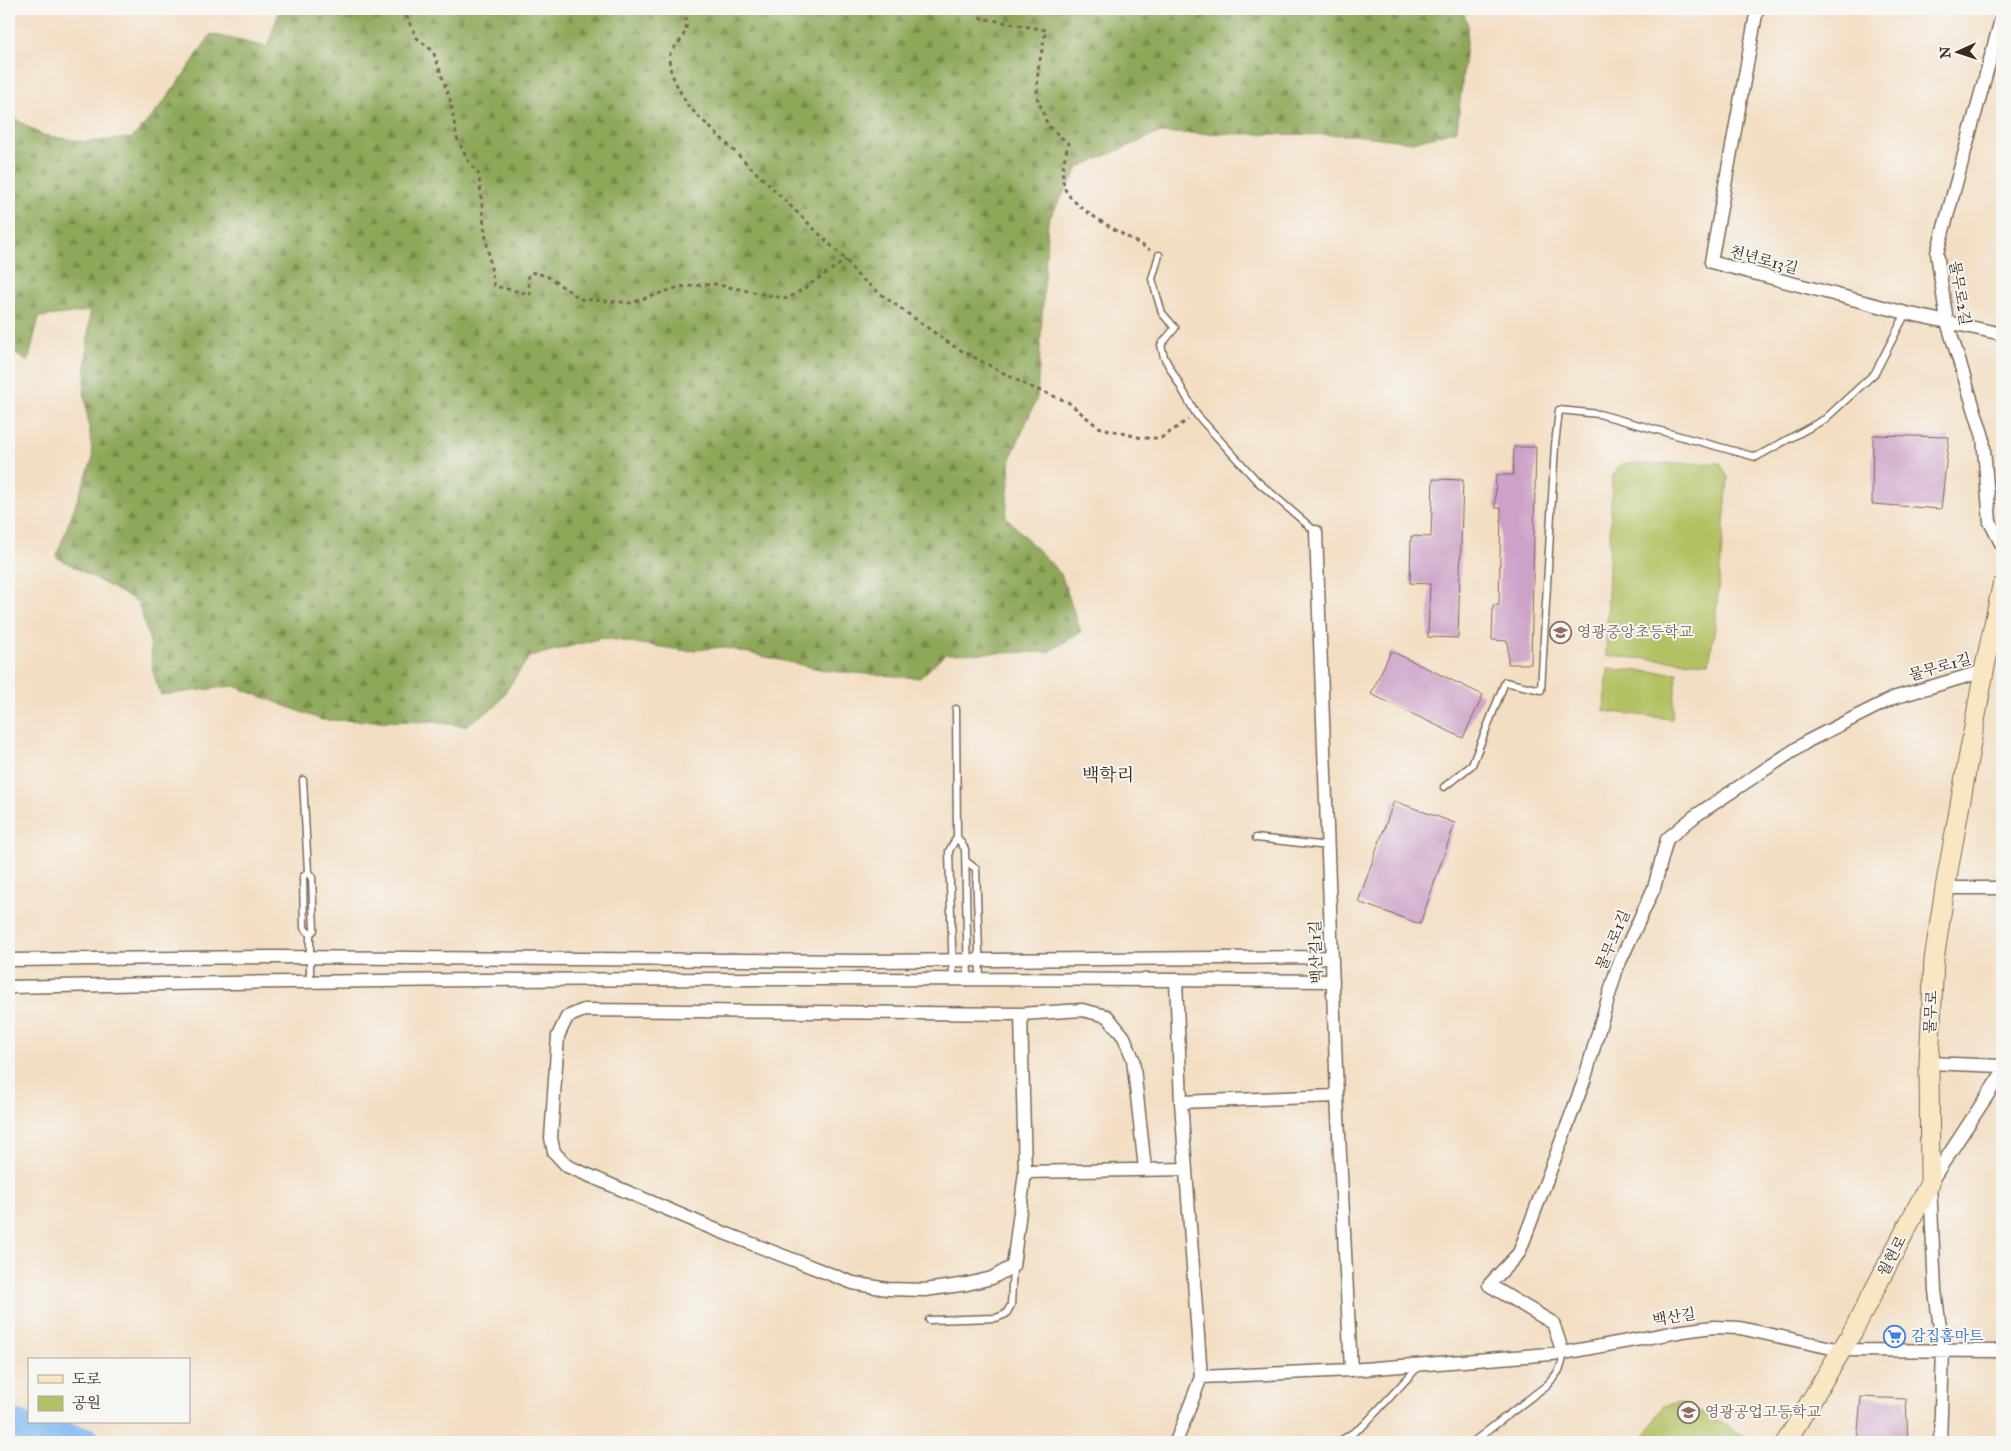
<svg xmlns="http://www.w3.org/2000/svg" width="2011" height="1451" font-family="'IM FELL Great Primer','Noto Serif KR',serif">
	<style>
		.green { fill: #b3c163; stroke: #777640 }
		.forest { fill: url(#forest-firs); stroke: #64683c }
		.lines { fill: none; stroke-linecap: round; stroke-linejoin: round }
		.river { stroke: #81b8f1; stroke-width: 30 }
		.building { fill: #cda2c8 }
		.lane-casing { stroke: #7b6958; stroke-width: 9 }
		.street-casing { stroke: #7b6958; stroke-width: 15 }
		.secondary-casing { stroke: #7b6958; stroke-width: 21 }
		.path { stroke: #7b6958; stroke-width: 3; stroke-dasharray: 4 4; stroke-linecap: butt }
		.lane { stroke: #fff; stroke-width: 6 }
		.street { stroke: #fff; stroke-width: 12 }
		.secondary { stroke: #f9e7c3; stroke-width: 19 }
		.labels { text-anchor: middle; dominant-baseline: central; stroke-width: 4; stroke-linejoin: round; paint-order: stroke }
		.street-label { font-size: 15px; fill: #3b2a1e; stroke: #f6f6f2 }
		.education-label { font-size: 15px; fill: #785e54; stroke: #f6f6f2; text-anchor: start }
		.shop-label { font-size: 15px; fill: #366cbe; stroke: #f6f6f2; text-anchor: start }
		.quarter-label { font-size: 18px; fill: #3b2a1e; stroke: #f6f6f2 }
	</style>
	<defs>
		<pattern id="forest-firs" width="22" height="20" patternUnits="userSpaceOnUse" patternTransform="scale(1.25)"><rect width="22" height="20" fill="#8ea759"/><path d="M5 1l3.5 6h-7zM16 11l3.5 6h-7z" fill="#758849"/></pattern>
	</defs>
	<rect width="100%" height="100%" fill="#f6f6f2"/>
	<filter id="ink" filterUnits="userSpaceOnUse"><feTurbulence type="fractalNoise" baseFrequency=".02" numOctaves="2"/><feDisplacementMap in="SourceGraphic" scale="10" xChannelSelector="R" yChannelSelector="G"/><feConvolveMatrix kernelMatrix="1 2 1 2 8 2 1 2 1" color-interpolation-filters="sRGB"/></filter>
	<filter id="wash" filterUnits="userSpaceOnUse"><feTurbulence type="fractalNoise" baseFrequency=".0096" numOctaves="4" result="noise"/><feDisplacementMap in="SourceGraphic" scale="20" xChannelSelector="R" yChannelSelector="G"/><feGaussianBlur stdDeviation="1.12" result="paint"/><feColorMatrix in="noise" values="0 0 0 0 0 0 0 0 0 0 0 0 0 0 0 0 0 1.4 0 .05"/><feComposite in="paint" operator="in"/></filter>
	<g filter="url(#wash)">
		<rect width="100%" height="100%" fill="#f3dec3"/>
		<path class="green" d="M1720 463 1728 478 1715 626 1709 663 1606 656 1612 477 1621 464Z
			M1608 669 1677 673 1672 719 1604 711Z
			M1680 1402 1747 1437 1748 1442H1641L1663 1406Z"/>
		<path class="forest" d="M280 9H1462L1468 25 1457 130 1413 142 1353 135 1159 133 1079 167 1048 221 1037 398 1011 457 1006 517 1061 574 1081 632 1048 652 945 654 920 678 828 671 722 647 687 651 602 638 529 657 496 706 465 726 431 722 322 720 234 686 161 695 153 672 150 641 138 602 56 557 93 458 84 390 90 311 39 317 28 362 9 349V115L42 135 86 142 132 138C163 107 187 70 211 34L267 47Z"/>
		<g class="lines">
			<path class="river" d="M9 1422 30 1431 86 1442"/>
		</g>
		<g id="blocks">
			<path class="building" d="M1873 435 1949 437 1941 509 1872 504Z
				M1514 447H1536L1531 664H1508V641L1492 640 1493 605H1499L1501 508H1495L1496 475H1513Z
				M1433 479 1463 480 1458 638 1428 637 1430 584 1410 583 1411 536 1431 537Z
				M1391 651 1483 695 1463 738 1371 694Z
				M1394 801 1455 823 1420 924 1358 902Z
				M1861 1397 1906 1399 1908 1442H1857Z"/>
		</g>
	</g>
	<g filter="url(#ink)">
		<use href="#blocks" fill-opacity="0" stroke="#7b6958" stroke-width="1"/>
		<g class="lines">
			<defs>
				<path id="lane" d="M1159 255 1152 279 1162 313 1175 328 1161 345 1164 357 1196 414 1257 481 1316 532
					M303 780 308 872 312 877 314 930 310 934
					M1444 787 1472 765 1505 682 1541 690 1555 445 1559 410 1599 414 1756 457 1825 419 1875 373 1906 313
					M957 837 965 849 968 979
					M1256 838 1328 846
					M966 861 976 869 980 979
					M308 872 303 877 304 928 310 934V981
					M953 979 949 851 957 837 956 709
					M929 1320 996 1318 1006 1314 1011 1305 1013 1267
					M1339 1442 1363 1426 1418 1367
					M1473 1442 1547 1385C1557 1374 1563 1368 1563 1353"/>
				<path id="street" d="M1757 9 1711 262 1906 313 2002 334
					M2002 16 1937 253 1947 322 1983 437 1990 522 2002 545
					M1316 532 1337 1096 1351 1370
					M1945 888H2002
					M9 960 272 957 865 961 1332 957
					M1176 980 1181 1102 1201 1377
					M9 987C450 977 892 978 1333 981
					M1021 1014 1025 1172
					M1929 1063 2002 1066
					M1181 1102 1337 1096
					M1145 1169 1133 1059 1124 1037 1107 1016 1082 1010 1021 1014 584 1010 567 1017 558 1036 551 1138 554 1152 567 1166 709 1227 853 1283 887 1289 925 1290 967 1284 992 1278 1013 1266 1025 1172 1186 1169
					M1563 1353 1553 1323 1489 1285 1519 1253 1584 1081 1617 968 1654 888 1667 839 1695 816 1808 741 1893 698 1984 671
					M1176 1442 1201 1377 1351 1370 1563 1353 1683 1331 1713 1327 1740 1328 1841 1350 2002 1351
					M1940 1442 1943 1350 1935 1291 1930 1183 2002 1073"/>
				<path id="secondary" d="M1786 1442 1853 1331 1930 1183 1929 1063 1934 960 1945 888 1984 671 2002 586"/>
			</defs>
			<use href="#lane" class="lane-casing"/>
			<use href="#street" class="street-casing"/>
			<use href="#secondary" class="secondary-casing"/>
			<path class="path" d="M407 9 404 12 417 38 433 51 450 99 457 138 467 159 479 175 484 226 494 286 530 294 528 277 531 272 547 276 581 299 631 303 679 287 714 284 788 299 846 260
				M685 9C687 26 688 31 677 45 674 48 671 51 670 54 666 71 681 92 688 106L846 260 856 274 882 295 953 346 1026 385 1068 402 1098 427 1142 438H1161L1188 420
				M976 9 981 18 1046 30 1038 70 1037 97 1048 126 1069 144C1064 156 1060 176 1065 189 1074 210 1129 237 1150 250"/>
			<use href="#lane" class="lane"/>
			<use href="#street" class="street"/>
			<use href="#secondary" class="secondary"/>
		</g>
	</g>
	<defs>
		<symbol id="school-ring" viewBox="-11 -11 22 22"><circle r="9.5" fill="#f6f6f2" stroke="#8d6e63" stroke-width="1.5"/><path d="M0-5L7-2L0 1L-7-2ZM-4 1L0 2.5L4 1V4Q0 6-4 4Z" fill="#8d6e63"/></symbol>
		<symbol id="supermarket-ring" viewBox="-11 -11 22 22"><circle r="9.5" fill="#f6f6f2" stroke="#3f7fe0" stroke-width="1.5"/><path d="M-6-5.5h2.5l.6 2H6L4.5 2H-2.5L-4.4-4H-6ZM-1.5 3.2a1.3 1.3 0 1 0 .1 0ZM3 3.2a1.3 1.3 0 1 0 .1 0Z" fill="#3f7fe0"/></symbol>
	</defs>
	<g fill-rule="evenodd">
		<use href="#school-ring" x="1548" y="620" width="25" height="25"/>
		<use href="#supermarket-ring" x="1882" y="1324" width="25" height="25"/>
		<use href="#school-ring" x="1676" y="1400" width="25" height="25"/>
	</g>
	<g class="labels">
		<g class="street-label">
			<text transform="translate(1764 260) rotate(15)">천년로13길</text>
			<text transform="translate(1960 293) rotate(80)">물무로2길</text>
			<text transform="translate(1940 667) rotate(-16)">물무로1길</text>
			<text transform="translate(1613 940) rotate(-67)">물무로1길</text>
			<text transform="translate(1316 952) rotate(-92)">백산길1길</text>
			<text transform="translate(1931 1012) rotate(-87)">물무로</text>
			<text transform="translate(1892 1256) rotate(-62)">월현로</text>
			<text transform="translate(1674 1317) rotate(-9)">백산길</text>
		</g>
		<g class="education-label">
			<text x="1577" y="632">영광중앙초등학교</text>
			<text x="1705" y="1412">영광공업고등학교</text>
		</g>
		<g class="shop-label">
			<text x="1911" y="1336">감집홈마트</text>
		</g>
		<g class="quarter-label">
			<text x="1108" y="775">백학리</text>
		</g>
	</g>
	<rect width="2011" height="1451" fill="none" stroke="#f6f6f2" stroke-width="30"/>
	<rect x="28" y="1358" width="162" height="65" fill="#f6f6f2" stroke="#aba49d"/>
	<rect x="38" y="1375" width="25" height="8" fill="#f9e7c3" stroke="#aba49d"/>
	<text x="72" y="1384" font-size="15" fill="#3b2a1e">도로</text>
	<rect x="38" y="1396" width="25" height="15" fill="#b3c163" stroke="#aba49d"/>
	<text x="72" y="1408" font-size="15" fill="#3b2a1e">공원</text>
	<g transform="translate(1958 52) rotate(267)" stroke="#f6f6f2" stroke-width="4" paint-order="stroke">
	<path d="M0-4L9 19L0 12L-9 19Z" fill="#3b2a1e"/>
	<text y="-8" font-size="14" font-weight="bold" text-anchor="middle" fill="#3b2a1e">N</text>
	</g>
</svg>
